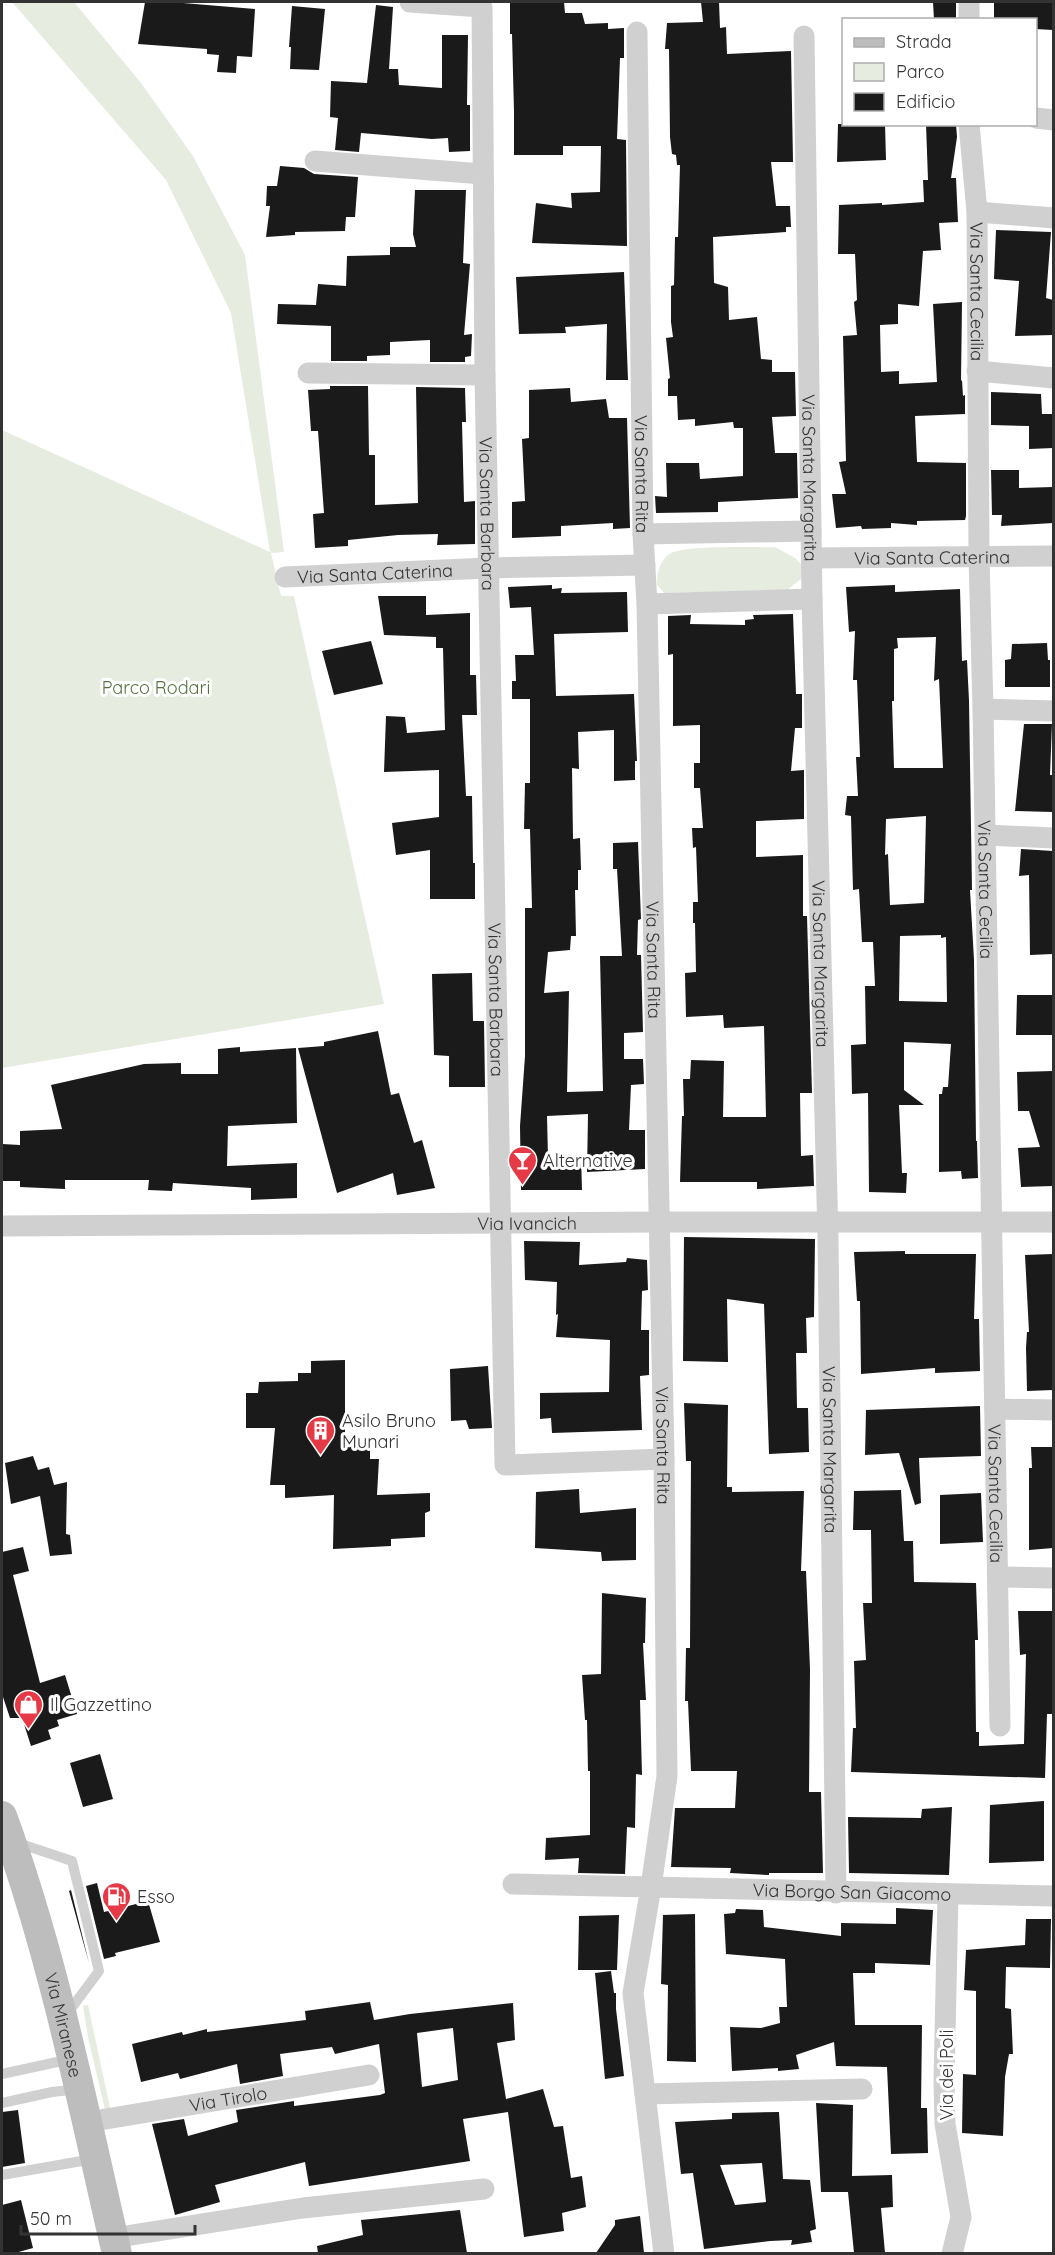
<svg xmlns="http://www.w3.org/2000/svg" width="1055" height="2255" font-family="Quicksand,sans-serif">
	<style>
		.green { fill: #e6ecdf }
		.building { fill: #1a1a1a; fill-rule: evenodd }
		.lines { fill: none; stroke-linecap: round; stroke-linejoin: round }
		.lane { stroke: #d0d0d0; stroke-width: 10 }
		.street { stroke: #d0d0d0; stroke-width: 21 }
		.secondary { stroke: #bdbdbd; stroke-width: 30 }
		.labels { text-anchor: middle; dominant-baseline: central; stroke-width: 6; stroke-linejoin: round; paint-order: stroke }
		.street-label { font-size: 18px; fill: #333; stroke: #fff }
		.park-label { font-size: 18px; fill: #56703f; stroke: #fff }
		.poi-label { font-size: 18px; fill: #333; stroke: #fff; text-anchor: start }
	</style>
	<rect width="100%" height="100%" fill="#fff"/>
	<path class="green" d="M12 2H74L141 83 193 156 245 255 284 552 271 553 281 596H294L384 1004 2 1068V430L270 552 231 313 166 180Z
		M775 547 795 558 801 564V579L787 590 664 593 657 585C657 573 659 563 668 555 682 544 755 548 775 547Z
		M88 2005 111 2112 106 2114 88 2037 83 2006Z"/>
	<path class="building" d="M145 2H183V3L255 9 252 57 237 56 236 73 217 72 219 55 207 54V49L138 44Z
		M510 2H564L565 13H582L585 24 608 23V29L624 28V58H620L617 139 626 140 627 246 532 243 536 203 572 208 571 193 600 192 601 146H563V155H514V112L512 34H510Z
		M701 2H719L720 28 726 27 727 54 791 51 793 162H771L776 206H790L791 227H786V232L713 237 714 283 728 287 729 320 757 317 761 359 772 360V372H795L796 416 772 417 775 453H797L798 498 718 502V512L656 513 655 496 667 497 666 463H699L700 479 743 476V428H734L733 422 695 426V419L678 420 677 396H668V379L670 378 666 338 673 337 671 322V286L674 285 675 237H678L680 165H677L676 155 672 154 670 137 669 49H665L667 23 703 22Z
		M933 2H956V20H934Z
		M994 2H1053V30L1035 29V20H994Z
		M376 5 393 7 389 69H398L399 85 442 88V35H468L467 105H470V151L449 152 448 138 432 139 361 133 359 152 335 150 338 118 330 117 331 81 367 83Z
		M292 6 325 9 319 70 290 69 291 47H289Z
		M838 124H885L886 160 837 162Z
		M926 124H956L957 137 951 178H956L958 222 939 223 941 250 923 251 919 306 898 304V324L880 325 881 372 899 371V384L937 382 933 304 962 302 961 381 962 380 963 396 965 395V414L915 416 917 462 966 463V516L965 520 917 521V525L891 523V528L862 529 861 526 836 528 832 494H846L839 462 846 461 843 336 857 335 854 302 857 300 855 254H838L839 205 882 203V205L924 202 923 180H928Z
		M280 166 304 168 314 174 358 177 355 217H346L345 231 295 232V235L266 237 270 206H266L267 186H277Z
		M415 190H466L463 263 470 264 464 335 472 334 471 356 465 357V362H430V340L390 342V355L367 356V361H331V326L277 324 278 304 316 305 318 284 346 286 347 256 390 255V247H416L413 234Z
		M996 230 1051 232 1046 298 1053 300V335L1015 336 1019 281 994 279Z
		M624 272 628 380H606L607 324 565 327 566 333 519 334 516 277Z
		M330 386H368L369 455H375V505L418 503 416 387 465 388 466 422H462L464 502 475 501V544L437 545 438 534 398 535 348 540V546L315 548 313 514 324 513 318 431H311L308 390 330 389Z
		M570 388 571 402 606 399 609 418H627L630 528 613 529V523L561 526V536L512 538V502L525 501 522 439 529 438V390Z
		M991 392 1041 394 1042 414H1053V448L1029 449V426L991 425Z
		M991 470H1019V488L1053 487V523L1001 526 1002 515H992Z
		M552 585V589L562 588 561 593 627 592 628 632 554 634 556 696 634 694 637 761H635V780L614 781V730L578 732 579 769 572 768 573 839 580 838 581 870H578V890H575L576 936H571L570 950 548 952 544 993 569 991 567 1092 603 1091 600 956H622L617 869H613V843L638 842 641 919 638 920 637 955H641L643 1032 624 1033V1059H643L644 1084 631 1085 629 1130H645V1169L587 1172 588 1114 547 1116 548 1158 581 1156 582 1190H521L520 1126 525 1056V908H532L530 829H524L525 783H530V699H512V681H516L515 655H534L531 607 510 608 508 587Z
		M895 585V592L960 589 962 661 967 660 969 701 972 890H970L974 960 976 1141H977L978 1178 962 1179 961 1171 939 1172V1094H942L943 1087H948L951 1044 904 1042V1090L924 1105H899L902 1173H907L906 1193 869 1192 868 1093 852 1094 851 1045 866 1044 865 986H875L873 942H862L859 889 853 890 851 816 845 815 847 796H858L856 757H860L857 680H853L855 631 849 632 846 587ZM936 637 934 681 939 679 943 768H894L892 701H894V649L898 648 897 638ZM926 816 924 903 890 905 888 854 885 855 886 819ZM941 935V938L946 937 947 1002 899 1001 900 936Z
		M378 596H426V615L470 613V675H476L477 715H462L466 796H472L473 863H475V899H430V850L396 855 392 823 439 817V770L384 772 386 716 405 717 407 733 445 730 443 648H436V637L384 635Z
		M793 614 796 694H802V728H795L791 771 804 770V819L756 821V857L803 855V916H807L812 1093H800L801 1156 813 1155 814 1186 757 1189V1182H680L682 1116H684L683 1079H690L691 1060 724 1061 723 1117H766L764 1026 724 1028 723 1015 686 1017 685 973 696 972 695 923H693V902H698L696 847 693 848 692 828H703L700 788H694V763H700V725L673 726V654L668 655V616L691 615 690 624 745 625V620L754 619 753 615Z
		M371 641 383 684 334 695 322 651Z
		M1047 643 1048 660H1050V687H1005V660L1011 659 1012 644Z
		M1024 724H1052L1050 775H1053V812L1015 811Z
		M1021 849 1053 851V954L1030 955 1029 875 1019 876Z
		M472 973 473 1021H484L485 1087H449V1056L434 1055 432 974Z
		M1017 995H1053V1035H1016Z
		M378 1031 391 1095 399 1093 414 1143 422 1140 435 1188 397 1195 393 1173 337 1193 298 1048 324 1046V1042Z
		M240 1047V1052L296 1048 297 1123 228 1126 227 1166 297 1163V1198L251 1200V1188L173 1183 172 1191 148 1190 149 1180H65V1189L20 1187V1181H2V1144L20 1145V1131L62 1129 51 1085 144 1064 181 1063V1074H218V1049Z
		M1053 1071V1186L1021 1187 1018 1148 1040 1147 1029 1111H1018L1017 1072Z
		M684 1237 815 1239 814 1317 806 1318 807 1353H796L797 1408H808L809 1452 769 1454 764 1304 727 1299 728 1362 683 1361Z
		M524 1241 580 1242 579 1265 626 1262 627 1258 647 1260 648 1290 642 1291 641 1330H649V1375L640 1376 642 1430 552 1433 551 1418 540 1419V1393L609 1392 610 1340 556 1337 558 1314 556 1315 557 1282 525 1280Z
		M905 1251V1254H976L974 1319H979L980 1371 935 1373V1368L861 1374 860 1301H857L854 1252Z
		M1053 1254V1390L1027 1391 1026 1348 1027 1332H1029L1025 1255Z
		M345 1360V1441H370V1459H379L377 1495 430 1493V1511L425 1513V1537L391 1539V1546L333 1549 334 1495 285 1498V1485H270L275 1428H246V1393H258L259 1382 298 1381V1373H311V1361Z
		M488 1366 492 1428 469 1429 466 1420 451 1421 450 1369Z
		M684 1403 728 1405 727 1487H732V1492L804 1491 801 1571H806L810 1669 809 1792H821L823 1873H769V1875L730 1873 731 1868 671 1867 675 1808H735L737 1771H691L688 1701H685L686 1648H690L691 1461H686Z
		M980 1406 981 1456 919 1458 921 1503 915 1505 899 1453 865 1455 866 1410Z
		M1031 1447H1053V1548L1029 1550V1468H1032Z
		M33 1456 38 1470 49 1467 54 1485 67 1482 66 1534 70 1535 72 1554 50 1556 40 1496 11 1504 5 1463Z
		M579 1489 580 1513 636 1508V1560L602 1561 601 1552 535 1548 536 1492Z
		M901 1490 904 1541H913L914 1582 976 1583 978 1640H975L976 1732H979V1746L1024 1744 1026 1654 1020 1655 1018 1611H1053V1714H1047L1045 1778 851 1772 853 1728H856L854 1661 866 1660 863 1603H872L871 1530H853L854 1491Z
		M981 1493 983 1542 940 1544V1495Z
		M23 1547 29 1571 13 1575 40 1683 65 1675 77 1714 57 1720 59 1726 48 1730 51 1739 31 1746 22 1718H10L2 1694V1552Z
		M602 1593 646 1598 645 1643H643L646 1700H640L642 1775 636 1774 635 1828 627 1827 625 1874 578 1873 579 1858 545 1860 546 1838 590 1835V1771H588L587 1720H585L582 1675 601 1674Z
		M100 1754 113 1799 83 1807 70 1763Z
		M1044 1801V1861L989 1863 990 1805Z
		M952 1807 949 1875 849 1873 848 1817 921 1818 922 1809Z
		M97 1883 104 1912 148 1901 160 1942 115 1953 116 1956 104 1959 86 1886Z
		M71 1890 89 1963 69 1891Z
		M896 1908 933 1910 930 1965 875 1963V1973H853L855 2025H922L921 2108H927L928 2153 891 2154 887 2067 836 2066 834 2042 796 2055 799 2069 778 2071V2068L732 2071 730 2027 761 2028 780 2023 779 2007H787L785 1959 726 1954 724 1914 735 1913 736 1909 763 1910 764 1927 841 1936V1923L896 1924Z
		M695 1914 696 2062 667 2061 668 1985 661 1984 663 1915Z
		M619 1915 617 1970H578L579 1916Z
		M1026 1919H1051L1050 1968 1006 1967 1005 2008 1011 2009 1013 2054H1009L1005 2077 1003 2136 962 2133 963 2074 976 2075V1991L964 1990 966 1950 1025 1945Z
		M611 1971 614 1993H616V2009L624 2076 605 2079 595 1973Z
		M370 2002 374 2020 410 2014 513 2003 515 2040 497 2043 507 2105 506 2099 543 2089 554 2127 563 2126 571 2178 582 2176 586 2207 562 2213 564 2231 524 2237 508 2112 463 2119 470 2161 309 2186 305 2162 215 2185 220 2202 175 2215 152 2124 184 2119 188 2136 238 2122 236 2110 294 2101V2106L380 2095 385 2093 379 2044 335 2054 332 2047 280 2054 283 2076 240 2084 237 2064 180 2079 178 2073 141 2082 132 2044 182 2032 183 2035 207 2029V2032L306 2020 305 2011ZM453 2028 458 2080 422 2087 417 2033Z
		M816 2103 853 2105 852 2176 892 2175 893 2207 881 2208 885 2253H854L848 2192H821Z
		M18 2110 25 2163 2 2167V2112Z
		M779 2112 783 2179 810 2180 816 2229 810 2231 812 2242 791 2245 792 2240 770 2241 704 2249 693 2173 681 2174 675 2122 732 2119V2113ZM762 2163 766 2202 735 2205 720 2165Z
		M21 2200 33 2248 15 2253H2V2205Z
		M460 2210 467 2253H318L317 2246 363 2235 361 2220Z
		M640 2216 644 2253H596L615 2225V2220Z"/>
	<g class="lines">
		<path class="lane" d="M15 1842 72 1861 99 1971 67 2014
			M2 2074 71 2059
			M2 2103 52 2092 79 2089
			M2 2175 93 2159"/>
		<g class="street">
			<path id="s1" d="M410 2 482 7 485 375 505 1465 664 1459"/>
			<path d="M969 20V2"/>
			<path id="s2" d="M637 32 643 534 647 604 664 1459 667 1776 651 1887 633 1993 664 2254"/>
			<path id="s3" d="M804 36 812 599 828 1238 836 1893"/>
			<path d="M1036 118 1054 120"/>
			<path id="s4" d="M969 124 977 212 979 557 983 709 1000 1726"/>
			<path d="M315 161 483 174"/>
			<path d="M977 212 1054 218"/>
			<path d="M977 371 1054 378"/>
			<path d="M308 373 485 375"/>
			<path d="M643 534 811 531"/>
			<path id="s5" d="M812 558 1054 556"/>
			<path id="s6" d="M285 577 488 568 645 565"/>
			<path d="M647 604 812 599"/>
			<path d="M983 709 1054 711"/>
			<path d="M985 835 1054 838"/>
			<path id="s7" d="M2 1226 660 1222H1054"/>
			<path d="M995 1409 1054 1410"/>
			<path d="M998 1577 1054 1578"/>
			<path id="s8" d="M513 1884 1054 1896"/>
			<path d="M948 1895 944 2082 945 2124 961 2217 952 2254"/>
			<path d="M645 2094 862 2089"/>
			<path id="s9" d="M88 2122 369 2075"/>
			<path d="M113 2238 303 2208 484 2189"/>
		</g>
		<path class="secondary" id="s10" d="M2 1816C54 1958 83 2107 117 2254"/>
	</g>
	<defs>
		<symbol id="bar-pin" viewBox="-11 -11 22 30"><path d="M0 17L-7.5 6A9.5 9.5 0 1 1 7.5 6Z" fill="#e63946" stroke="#fff"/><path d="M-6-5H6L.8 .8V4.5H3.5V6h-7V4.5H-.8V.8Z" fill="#fff"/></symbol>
		<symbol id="building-pin" viewBox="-11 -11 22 30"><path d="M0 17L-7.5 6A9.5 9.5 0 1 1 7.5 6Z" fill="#e63946" stroke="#fff"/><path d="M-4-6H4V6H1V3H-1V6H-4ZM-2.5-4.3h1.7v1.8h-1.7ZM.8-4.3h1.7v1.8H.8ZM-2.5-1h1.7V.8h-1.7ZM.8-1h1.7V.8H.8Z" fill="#fff"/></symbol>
		<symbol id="shop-pin" viewBox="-11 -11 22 30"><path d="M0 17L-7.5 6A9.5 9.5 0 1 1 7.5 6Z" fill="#e63946" stroke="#fff"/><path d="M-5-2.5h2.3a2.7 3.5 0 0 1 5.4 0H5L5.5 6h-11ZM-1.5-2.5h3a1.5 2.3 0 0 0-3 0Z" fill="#fff"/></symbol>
		<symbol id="fuel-pin" viewBox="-11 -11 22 30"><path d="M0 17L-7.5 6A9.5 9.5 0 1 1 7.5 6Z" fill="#e63946" stroke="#fff"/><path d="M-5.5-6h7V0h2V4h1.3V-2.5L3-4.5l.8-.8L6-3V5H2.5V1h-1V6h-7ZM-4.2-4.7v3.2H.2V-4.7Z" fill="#fff"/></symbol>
	</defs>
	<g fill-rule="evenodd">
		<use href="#bar-pin" x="506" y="1144" width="33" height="45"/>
		<use href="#building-pin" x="304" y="1414" width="33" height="45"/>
		<use href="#shop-pin" x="12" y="1688" width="33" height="45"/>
		<use href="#fuel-pin" x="100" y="1880" width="33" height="45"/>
	</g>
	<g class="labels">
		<g class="street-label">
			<text stroke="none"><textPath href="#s4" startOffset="168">Via Santa Cecilia</textPath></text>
			<text stroke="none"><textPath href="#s2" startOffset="442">Via Santa Rita</textPath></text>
			<text stroke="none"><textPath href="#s3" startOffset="442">Via Santa Margarita</textPath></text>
			<text stroke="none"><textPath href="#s1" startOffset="579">Via Santa Barbara</textPath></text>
			<text stroke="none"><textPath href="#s5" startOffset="120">Via Santa Caterina</textPath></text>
			<text stroke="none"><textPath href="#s6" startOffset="90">Via Santa Caterina</textPath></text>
			<text stroke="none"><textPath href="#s4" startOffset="766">Via Santa Cecilia</textPath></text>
			<text stroke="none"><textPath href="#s2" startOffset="928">Via Santa Rita</textPath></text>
			<text stroke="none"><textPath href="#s3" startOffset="928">Via Santa Margarita</textPath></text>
			<text stroke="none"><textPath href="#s1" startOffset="1065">Via Santa Barbara</textPath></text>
			<text stroke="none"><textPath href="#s7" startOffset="525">Via Ivancich</textPath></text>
			<text stroke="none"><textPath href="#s2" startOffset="1414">Via Santa Rita</textPath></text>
			<text stroke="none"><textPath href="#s3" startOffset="1414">Via Santa Margarita</textPath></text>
			<text stroke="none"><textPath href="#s4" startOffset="1370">Via Santa Cecilia</textPath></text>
			<text stroke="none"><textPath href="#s8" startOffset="339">Via Borgo San Giacomo</textPath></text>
			<text stroke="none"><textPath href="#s10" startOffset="218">Via Miranese</textPath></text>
			<text transform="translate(946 2075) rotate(-90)">Via dei Poli</text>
			<text stroke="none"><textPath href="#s9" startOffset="142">Via Tirolo</textPath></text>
		</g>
		<g class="park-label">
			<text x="156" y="687">Parco Rodari</text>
		</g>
		<g class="poi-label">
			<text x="543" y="1160">Alternative</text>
			<text x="342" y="1420">Asilo Bruno<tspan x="342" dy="21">Munari</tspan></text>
			<text x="50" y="1704">Il Gazzettino</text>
			<text x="137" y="1896">Esso</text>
		</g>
	</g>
	<rect width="1055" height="2255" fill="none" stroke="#333333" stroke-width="6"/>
	<rect x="842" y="18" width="195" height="108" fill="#ffffff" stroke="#adadad" stroke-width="1.5"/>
	<rect x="854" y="38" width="30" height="9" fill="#bdbdbd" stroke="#adadad" stroke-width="1.5"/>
	<text x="896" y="48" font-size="18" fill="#333333">Strada</text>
	<rect x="854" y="63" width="30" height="18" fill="#e6ecdf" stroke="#adadad" stroke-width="1.5"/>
	<text x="896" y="78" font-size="18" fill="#333333">Parco</text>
	<rect x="854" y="93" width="30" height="18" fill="#1a1a1a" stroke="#adadad" stroke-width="1.5"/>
	<text x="896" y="108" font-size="18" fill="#333333">Edificio</text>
	<path d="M21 2225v9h174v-9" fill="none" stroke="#333333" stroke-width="3"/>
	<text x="30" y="2225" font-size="18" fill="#333333" stroke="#ffffff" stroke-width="4.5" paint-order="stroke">50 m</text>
</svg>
